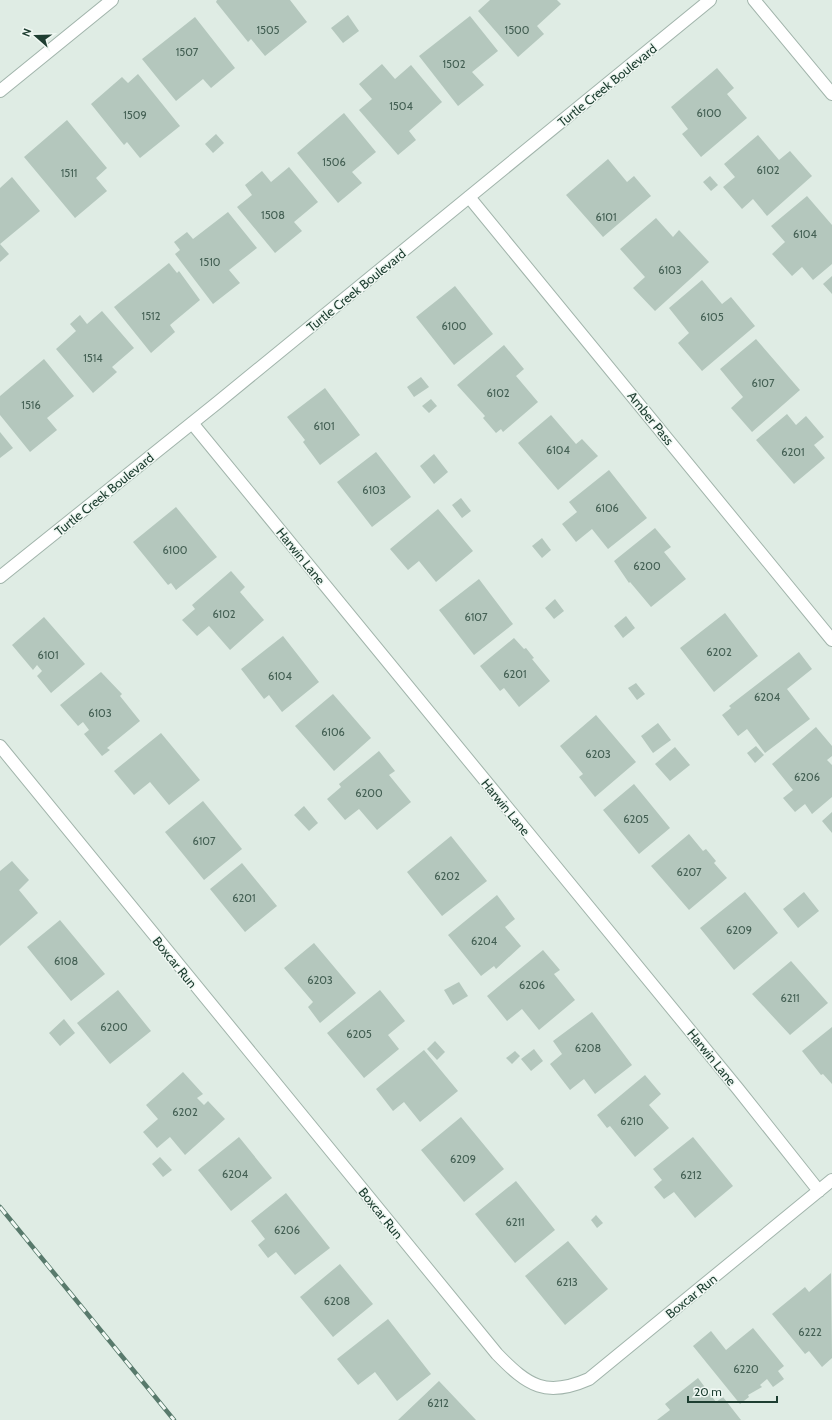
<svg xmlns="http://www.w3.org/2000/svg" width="832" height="1420" font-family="Cabin,sans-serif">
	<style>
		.building { fill: #b4c7bd }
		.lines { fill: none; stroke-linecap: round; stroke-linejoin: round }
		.minor-casing { stroke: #a1b4ab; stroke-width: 14 }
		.tertiary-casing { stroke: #a1b4ab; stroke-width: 14 }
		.minor { stroke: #fff; stroke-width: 12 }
		.tertiary { stroke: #fff; stroke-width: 12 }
		.rail-casing { stroke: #587a6c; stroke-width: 4.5 }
		.rail { stroke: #f0f8f3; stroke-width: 3; stroke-dasharray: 9; stroke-linecap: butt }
		.labels { text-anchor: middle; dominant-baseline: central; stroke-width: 3; stroke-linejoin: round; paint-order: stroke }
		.number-label { font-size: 11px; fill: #446054 }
		.street-label { font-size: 13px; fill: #1e3e31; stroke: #f0f8f3 }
	</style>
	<rect width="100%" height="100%" fill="#dfece4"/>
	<path class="building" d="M217 0H290L307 22 265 56 251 39 248 42 216 2Z
		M490 0H557L561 4 537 26 544 34 518 57 478 11Z
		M348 15 359 31 343 43 331 28Z
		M470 16 498 51 472 72 484 85 458 106 419 56Z
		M195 17 235 68 211 88 203 79 176 101 142 59Z
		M382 64 395 79 411 65 442 102 409 131 416 140 398 155 359 110 372 99 359 84Z
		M717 68 734 88 727 94 747 118 701 157 682 134 688 129 671 107Z
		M138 74 180 126 140 158 127 142 124 145 91 104 122 77 128 83Z
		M344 113 376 152 352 172 362 183 338 203 297 153Z
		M67 120 107 168 96 178 107 191 75 218 24 157Z
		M216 134 224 143 213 153 205 144Z
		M758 135 779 160 790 151 812 176 767 216 753 199 742 209 723 187 735 177 724 164Z
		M608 159 627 182 634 176 651 196 603 237 566 195Z
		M289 167 318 202 294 222 302 231 275 253 237 207 252 195 245 185 262 171 271 182Z
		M710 176 718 185 711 191 703 182Z
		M12 177 40 211 0 244V188Z
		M807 196 832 225V264L813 280 802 267 792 276 772 254 785 242 771 226Z
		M228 212 257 248 229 270 240 283 213 304 175 254 180 250 174 242 187 232 193 239Z
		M656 218 673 237 679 230 709 262 655 311 633 288 645 277 620 249Z
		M0 244 9 254 0 262Z
		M169 263 177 273 179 271 200 300 170 325 175 332 151 353 114 307Z
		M832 276V294L823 284Z
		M702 280 722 304 731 297 755 326 702 371 678 343 689 333 669 308Z
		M455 286 493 334 454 365 416 317Z
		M102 311 134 348 112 367 117 372 93 393 56 349 76 331 70 324 80 315 87 324Z
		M756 339 800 390 752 432 731 408 743 397 720 369Z
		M504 345 524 369 516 376 538 402 503 432 501 429 496 433 483 418 485 416 457 385Z
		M44 359 74 396 47 418 57 430 30 452 0 415V396Z
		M421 377 429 387 414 397 407 387Z
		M325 388 360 435 320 465 303 442 305 440 287 417Z
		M431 399 437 406 429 413 422 406Z
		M787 414 796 425 806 416 824 437 814 445 825 458 794 484 756 440Z
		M551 415 576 444 582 439 598 456 558 490 518 443Z
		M0 432 13 448 0 458Z
		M376 452 411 497 372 527 337 482Z
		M434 454 448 472 434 484 420 466Z
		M609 470 647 518 608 549 592 529 576 542 562 524 577 512 569 502Z
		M461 498 471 511 462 518 452 505Z
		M176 507 217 557 176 590 171 583 168 585 133 542Z
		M438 509 473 551 436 582 419 561 408 570 390 549Z
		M655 528 671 547 664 552 686 579 651 607 630 582 629 583 614 561Z
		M542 538 551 550 542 558 532 546Z
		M231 571 245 587 240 592 264 620 230 650 209 626 197 636 182 620 195 609 192 605Z
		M479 579 513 624 474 655 439 610Z
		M555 599 564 611 554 619 545 608Z
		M725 613 758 656 714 692 680 648Z
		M626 616 635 628 623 638 614 626Z
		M44 617 85 664 51 693 37 676 42 671 37 665 33 670 12 645Z
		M283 636 319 682 282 712 269 695 264 699 241 669Z
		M514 638 524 649 526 648 534 658 532 659 550 681 519 707 504 688 500 691 480 666Z
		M799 652 812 669 787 689 810 719 765 753 747 729 738 736 722 715 731 708 729 706Z
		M101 672 122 694 120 696 140 721 107 748 110 750 102 756 84 734 89 730 83 722 78 726 60 705Z
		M636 683 645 694 637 700 628 688Z
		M333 694 371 738 334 771 295 726Z
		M596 715 636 762 595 797 579 777 583 774 560 746Z
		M658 723 671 740 653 753 641 736Z
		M816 727 832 746V756L827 760 832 765V797L812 814 805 804 795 812 783 798 793 790 772 764Z
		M161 733 200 780 169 805 150 782 134 795 114 771Z
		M756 746 764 755 755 763 747 753Z
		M675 747 690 765 670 781 655 764Z
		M379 751 395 771 389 775 411 802 377 830 359 809 345 820 327 799 341 787 339 784Z
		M634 784 670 828 639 854 603 810Z
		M203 801 242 849 204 880 165 832Z
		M304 806 318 823 309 831 294 815Z
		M832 812V833L822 821Z
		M689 834 703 851 706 849 716 861 714 863 727 878 689 910 651 866Z
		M451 836 487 881 442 916 407 872Z
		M12 861 29 880 19 890 38 913 0 946V871Z
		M242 863 277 906 245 932 210 889Z
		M745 892 778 933 734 970 700 928Z
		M804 892 819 911 798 928 783 909Z
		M497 895 515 919 505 927 521 946 496 969 494 966 481 976 448 935Z
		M60 920 105 974 71 1001 27 947Z
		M314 943 356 993 320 1023 308 1007 313 1002 284 968Z
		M543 950 560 970 554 974 575 1000 539 1030 522 1009 507 1021 487 996Z
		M791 961 828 1003 790 1035 752 994Z
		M459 982 468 996 453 1005 444 990Z
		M118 990 151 1031 110 1064 77 1023Z
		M380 990 405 1021 388 1035 399 1049 364 1078 327 1033Z
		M592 1012 632 1065 595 1094 584 1079 570 1090 550 1064 562 1054 553 1041Z
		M64 1019 75 1033 60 1046 49 1033Z
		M832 1027V1084L823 1074 821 1075 802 1051Z
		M435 1041 445 1052 437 1060 427 1049Z
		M534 1049 543 1061 531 1071 521 1059Z
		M424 1050 458 1091 420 1122 404 1102 393 1111 376 1089Z
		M515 1051 520 1056 512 1064 506 1058Z
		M183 1072 203 1094 197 1098 204 1105 208 1101 225 1119 185 1155 170 1137 157 1148 143 1132 158 1119 146 1105Z
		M645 1075 661 1094 649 1105 669 1128 635 1157 610 1126 607 1128 597 1115Z
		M461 1117 504 1169 464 1202 421 1150Z
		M239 1137 272 1178 231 1211 198 1170Z
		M693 1137 733 1186 695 1218 674 1192 664 1199 654 1187 662 1180 653 1169Z
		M160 1157 172 1170 163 1177 152 1164Z
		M516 1181 555 1230 515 1263 475 1214Z
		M286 1193 330 1248 295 1275 276 1252 268 1258 258 1245 265 1239 251 1221Z
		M596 1215 603 1223 597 1228 591 1220Z
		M568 1241 608 1289 565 1325 525 1276Z
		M340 1264 373 1304 333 1337 300 1297Z
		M831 1273 832 1358 822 1367 809 1351 805 1354 772 1314 805 1287 809 1292Z
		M388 1319 431 1374 397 1401 375 1372 358 1385 337 1359Z
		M753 1328 784 1366 778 1371 784 1379 773 1387 767 1379 760 1385 762 1387 748 1395 749 1397 740 1404 693 1346 711 1331 726 1350Z
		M698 1378 716 1402 723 1397 741 1420H657L670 1410 665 1404Z
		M439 1381 476 1420H398Z"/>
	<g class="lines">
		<defs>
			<path id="minor" d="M0 91 112 0
				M469 197 832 640
				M192 423 738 1089 819 1191
				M0 577 217 403 710 0
				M0 746 497 1354C528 1386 546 1398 589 1379L832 1180"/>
			<path id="tertiary" d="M754 0 832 94"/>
		</defs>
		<use href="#minor" class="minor-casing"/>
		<use href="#tertiary" class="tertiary-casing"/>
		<use href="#minor" class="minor"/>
		<use href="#tertiary" class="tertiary"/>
		<defs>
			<path id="rail" d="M0 1207 174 1420"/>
		</defs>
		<use href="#rail" class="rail-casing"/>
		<use href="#rail" class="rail"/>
	</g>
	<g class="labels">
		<g class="number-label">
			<text x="268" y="30">1505</text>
			<text x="517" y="30">1500</text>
			<text x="187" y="52">1507</text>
			<text x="454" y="64">1502</text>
			<text x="401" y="106">1504</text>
			<text x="709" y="113">6100</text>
			<text x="135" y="115">1509</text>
			<text x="334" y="162">1506</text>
			<text x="768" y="170">6102</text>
			<text x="69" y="173">1511</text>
			<text x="273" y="215">1508</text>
			<text x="606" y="217">6101</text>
			<text x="805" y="234">6104</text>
			<text x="210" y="262">1510</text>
			<text x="670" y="270">6103</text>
			<text x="151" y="316">1512</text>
			<text x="712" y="317">6105</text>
			<text x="454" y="326">6100</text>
			<text x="93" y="358">1514</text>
			<text x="763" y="383">6107</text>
			<text x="498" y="393">6102</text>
			<text x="31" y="405">1516</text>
			<text x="324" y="426">6101</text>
			<text x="558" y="450">6104</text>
			<text x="793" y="452">6201</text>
			<text x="374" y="490">6103</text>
			<text x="607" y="508">6106</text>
			<text x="175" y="550">6100</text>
			<text x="647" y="566">6200</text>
			<text x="224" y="614">6102</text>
			<text x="476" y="617">6107</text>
			<text x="719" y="652">6202</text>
			<text x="48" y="655">6101</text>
			<text x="515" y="674">6201</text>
			<text x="280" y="676">6104</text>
			<text x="767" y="697">6204</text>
			<text x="100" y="713">6103</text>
			<text x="333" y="732">6106</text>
			<text x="598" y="754">6203</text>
			<text x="807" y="777">6206</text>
			<text x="369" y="793">6200</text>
			<text x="636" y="819">6205</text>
			<text x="204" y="841">6107</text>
			<text x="689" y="872">6207</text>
			<text x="447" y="876">6202</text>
			<text x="244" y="898">6201</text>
			<text x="739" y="930">6209</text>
			<text x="484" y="941">6204</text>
			<text x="66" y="961">6108</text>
			<text x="320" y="980">6203</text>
			<text x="532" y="985">6206</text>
			<text x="790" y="998">6211</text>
			<text x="114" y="1027">6200</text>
			<text x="359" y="1034">6205</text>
			<text x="588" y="1048">6208</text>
			<text x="185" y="1112">6202</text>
			<text x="632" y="1121">6210</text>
			<text x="463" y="1159">6209</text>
			<text x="235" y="1174">6204</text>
			<text x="691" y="1175">6212</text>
			<text x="515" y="1222">6211</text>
			<text x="287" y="1230">6206</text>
			<text x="567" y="1282">6213</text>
			<text x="337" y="1301">6208</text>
			<text x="810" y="1332">6222</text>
			<text x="746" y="1369">6220</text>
			<text x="438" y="1403">6212</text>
		</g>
		<g class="street-label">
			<text transform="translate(607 85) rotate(-39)">Turtle Creek Boulevard</text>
			<text transform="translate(356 290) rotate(-39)">Turtle Creek Boulevard</text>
			<text transform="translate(651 418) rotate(51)">Amber Pass</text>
			<text transform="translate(104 494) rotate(-39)">Turtle Creek Boulevard</text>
			<text transform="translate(301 556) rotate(51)">Harwin Lane</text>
			<text transform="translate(506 807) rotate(51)">Harwin Lane</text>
			<text transform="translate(175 962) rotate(51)">Boxcar Run</text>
			<text transform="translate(712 1057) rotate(51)">Harwin Lane</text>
			<text transform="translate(381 1213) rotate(51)">Boxcar Run</text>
			<text transform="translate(691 1296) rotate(-39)">Boxcar Run</text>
		</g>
	</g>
	<g transform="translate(36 36) rotate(290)" stroke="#f0f8f3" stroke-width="3" paint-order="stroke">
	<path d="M0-3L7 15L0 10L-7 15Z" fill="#1e3e31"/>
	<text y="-6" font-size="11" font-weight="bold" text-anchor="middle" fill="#1e3e31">N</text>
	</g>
	<path d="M688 1396v6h89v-6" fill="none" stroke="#1e3e31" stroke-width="2"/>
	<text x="694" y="1396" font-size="12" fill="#1e3e31" stroke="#f0f8f3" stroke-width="3" paint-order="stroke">20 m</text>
</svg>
